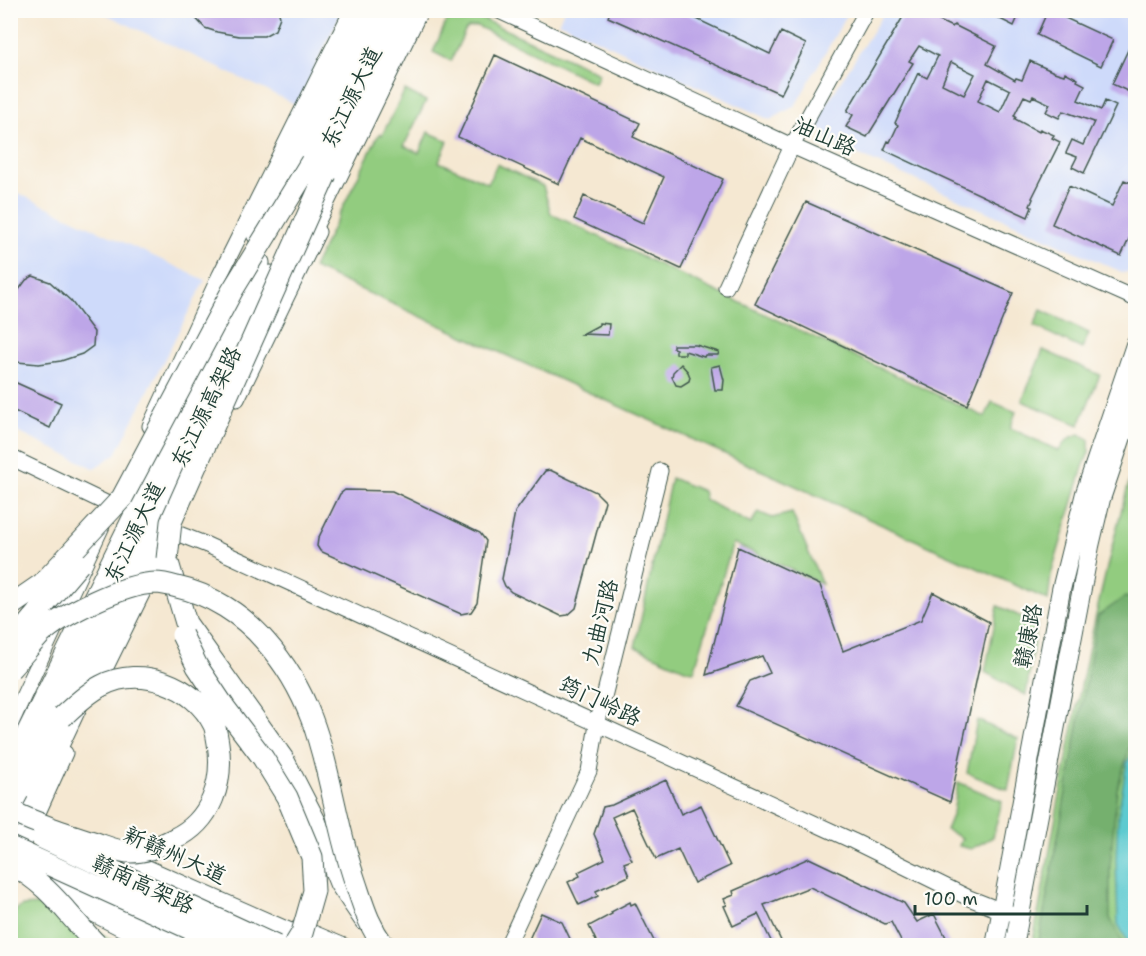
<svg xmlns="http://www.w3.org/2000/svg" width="1146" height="956" font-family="'Shantell Sans','LXGW WenKai TC',sans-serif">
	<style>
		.built { fill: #cedafa }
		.green { fill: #92cc7f; stroke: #58845a; stroke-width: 1.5 }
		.forest { fill: #75b06e; stroke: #4a7651; stroke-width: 1.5 }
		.water { fill: #5dcad0; stroke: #3e8482; stroke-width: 1.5 }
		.building { fill: #bda6e8; fill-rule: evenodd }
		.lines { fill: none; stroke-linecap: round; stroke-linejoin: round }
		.minor-casing { stroke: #3f574c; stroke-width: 17 }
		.major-casing { stroke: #3f574c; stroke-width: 20 }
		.highway-casing { stroke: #3f574c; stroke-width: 23 }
		.minor { stroke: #fff; stroke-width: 15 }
		.major { stroke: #fff; stroke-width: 18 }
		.highway { stroke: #fff; stroke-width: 21 }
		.highway-bridge-casing { stroke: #3f574c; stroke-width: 23; stroke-linecap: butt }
		.highway-bridge { stroke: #fff; stroke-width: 21 }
		.labels { text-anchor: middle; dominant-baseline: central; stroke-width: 4.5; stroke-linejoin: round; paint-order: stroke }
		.street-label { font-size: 22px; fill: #1f3d34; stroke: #fdfcf7 }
	</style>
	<rect width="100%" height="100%" fill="#fdfcf7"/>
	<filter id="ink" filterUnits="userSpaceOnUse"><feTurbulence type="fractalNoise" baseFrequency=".0167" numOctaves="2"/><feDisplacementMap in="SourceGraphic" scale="12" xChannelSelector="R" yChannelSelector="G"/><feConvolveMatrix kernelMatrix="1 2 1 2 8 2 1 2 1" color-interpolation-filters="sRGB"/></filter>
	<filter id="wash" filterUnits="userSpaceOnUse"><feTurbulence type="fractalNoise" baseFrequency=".008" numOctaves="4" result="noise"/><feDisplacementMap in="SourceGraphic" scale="24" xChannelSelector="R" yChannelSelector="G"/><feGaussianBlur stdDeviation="1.35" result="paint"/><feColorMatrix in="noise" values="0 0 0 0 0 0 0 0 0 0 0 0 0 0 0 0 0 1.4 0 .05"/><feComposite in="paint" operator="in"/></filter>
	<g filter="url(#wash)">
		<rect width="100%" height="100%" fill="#f5e8d2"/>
		<path class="built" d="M564 10 849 11 795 106 770 120 559 22Z
			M99 11H342L297 105Z
			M885 11H1135V269L1124 273 828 141 816 121Z
			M11 190 205 280 116 454 94 468 11 429Z"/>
		<path class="green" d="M457 13 474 15 599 73 595 83 477 26 468 28 465 31 451 61 433 52 447 20Z
			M405 90 426 101 404 146 419 153 428 132 448 141 439 162 488 183 497 164 543 186 551 214 985 417 992 402 1016 412 1010 428 1059 451C1064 442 1069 437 1079 434L1089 439V452L1083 467 1051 575 1048 600 313 268 379 134 382 135Z
			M1041 310 1089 333 1082 349 1034 326Z
			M1043 350 1100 375 1079 425 1022 401Z
			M1135 461V945L1032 946C1063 783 1089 619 1135 461Z
			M671 478 703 491 705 500 751 524 758 512 772 518 792 513 822 584 733 543 694 671 687 670 635 647Z
			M998 606 1037 624 1026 695 985 672Z
			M977 720 1018 739 1008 790 967 773Z
			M958 782 1002 801 993 837 971 849 959 846 962 838 946 830 953 813Z
			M37 905 125 945H11L10 914 22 906Z"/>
		<path class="forest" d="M1125 597 1135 600V665L1131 668 1135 688V729L1117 790 1110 867V918L1124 945H1038L1098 616Z"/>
		<path class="water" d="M1135 750 1136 945 1130 946 1118 924 1116 859 1118 815 1127 762Z"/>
		<g id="blocks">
			<path class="building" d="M188 10H278L280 17 275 30 264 36H239L217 32 205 28Z
				M611 10H678L770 54 781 32 806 44 781 94 608 17Z
				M907 10H925L932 15 931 17 952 27 954 25 996 46 987 64 1015 80 1016 78 1022 80 1030 61 1054 72 1064 75 1065 72 1078 79 1077 81 1085 85 1078 100 1101 110 1105 101 1116 106 1084 173 1072 167 1077 157 1066 153 1072 140 1083 145 1094 122 1063 111 1059 118 1046 112 1050 104 1033 96 1031 99 1024 96 1014 116 1016 117 1015 119 1039 132 1040 129 1054 135 1052 138 1060 142 1032 198 1033 199 1030 206 1032 207 1028 217 884 150 888 141 890 142 898 125 895 123 918 73 927 78 938 56 919 46 909 61 913 63 867 137 846 127 853 115 847 111ZM951 62 975 74 964 95 942 84ZM988 79 1010 90 1000 112 978 101Z
				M982 10H1021L1014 26Z
				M1048 10 1113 40 1101 66 1037 35Z
				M1136 33V95L1112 84Z
				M495 55 640 123 633 137 723 179 681 269 574 219 584 196 643 223 664 177 580 138 559 184 458 137Z
				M1124 180 1136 185V243L1129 239 1121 256 1052 224 1069 186 1112 206Z
				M806 202 1013 293 967 405 755 304Z
				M33 276 50 282 71 301 94 332 93 346 82 354 61 361 39 364 17 362 10 358V302L26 280Z
				M599 323 609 324 608 335 582 334 599 325Z
				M673 345H696L719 352 718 355H705L704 357 685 351V354H676V349L673 348Z
				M681 364 688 372 690 377 689 381 681 386 676 385 672 377 673 372Z
				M720 365 724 380 723 390H715L711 367Z
				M10 380 61 403 50 428 10 409Z
				M550 470 596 492 605 501 576 608 568 615 561 616 511 592 505 586 502 579 515 512 545 471Z
				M345 490 392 491 480 533 486 541 477 603 471 612 461 614 320 551 317 546 318 539 340 494Z
				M738 547 820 585 843 651 921 620 933 592 989 622 950 802 736 706 750 681 770 673 762 656 706 675Z
				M666 780 681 814 701 805 730 866 694 883 678 849 656 859 632 808 612 817 632 860 624 863 629 876 596 891 598 896 579 905 568 882 580 876 578 872 605 859 594 834 603 807 612 805Z
				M809 858 904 903 917 922 934 914 950 945H903L891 922 885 924 810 887 764 905 783 945H773L758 914 733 926 724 906 727 905 724 899 734 895 733 891Z
				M630 902 631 905 635 903 656 945H598L589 926 612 914 611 912Z
				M541 913 562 922 573 945H533L530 937Z"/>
		</g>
	</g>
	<g filter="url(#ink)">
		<use href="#blocks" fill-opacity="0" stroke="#3f574c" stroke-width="1.5"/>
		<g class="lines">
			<defs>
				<path id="minor" d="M497 10 792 146 1136 299
					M726 287 792 146 867 10
					M237 399 318 232
					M150 426 220 275 352 10
					M10 457 112 506
					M161 527 207 545 853 841 969 898 1002 911 1019 915
					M104 671 166 545
					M10 725 102 526
					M17 859 65 753
					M56 895 156 946
					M299 927 344 946
					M507 946 589 771 597 725 660 471"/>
				<path id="major" d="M256 235 365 10
					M306 242 419 10
					M10 851 170 510
					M108 852 321 946
					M25 864 114 912 189 946
					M995 946 1061 590 1085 493 1136 342
					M1014 946 1090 546 1101 499 1136 395"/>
				<path id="highway" d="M303 177 386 10
					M318 190 408 10
					M167 559 186 623 283 759 315 821 340 883 365 920
					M10 768 259 263
					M18 792 75 671 271 276"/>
			</defs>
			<use href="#minor" class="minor-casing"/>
			<use href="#major" class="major-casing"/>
			<use href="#highway" class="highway-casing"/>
			<use href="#minor" class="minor"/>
			<use href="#major" class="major"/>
			<use href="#highway" class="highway"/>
			<defs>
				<path id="highway-bridge" d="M167 559 171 522 326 174
					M10 606 42 584 122 498 232 291 311 162
					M182 635 197 666 225 708 263 758 287 797 312 857 314 891 302 933 294 946
					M10 645 79 564
					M10 669C20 658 30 646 40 635 62 614 124 584 155 583 162 583 170 585 177 587 210 594 243 615 265 641 331 715 325 796 356 884 364 908 369 926 384 946
					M10 807 18 792
					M10 811C40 825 65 833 96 843 105 846 117 851 127 852 144 853 159 847 174 839 212 821 224 782 218 743 217 737 216 730 214 725 194 685 141 665 101 686 86 694 74 706 62 717
					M42 838 276 946
					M10 847 228 946
					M10 864C50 884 68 916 98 946"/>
			</defs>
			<use href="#highway-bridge" class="highway-bridge-casing"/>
			<use href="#highway-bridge" class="highway-bridge"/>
		</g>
	</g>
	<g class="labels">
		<g class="street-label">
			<text transform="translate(351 97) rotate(-64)">东江源大道</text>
			<text transform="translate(825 136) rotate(24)">油山路</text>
			<text transform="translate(206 407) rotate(-64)">东江源高架路</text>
			<text transform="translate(134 532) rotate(-64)">东江源大道</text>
			<text transform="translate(600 622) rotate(-76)">九曲河路</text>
			<text transform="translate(1028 636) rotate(-79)">赣康路</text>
			<text transform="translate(600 701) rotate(25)">筠门岭路</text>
			<text transform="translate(175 855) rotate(24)">新赣州大道</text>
			<text transform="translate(143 884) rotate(25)">赣南高架路</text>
		</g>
	</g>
	<rect width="1146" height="956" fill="none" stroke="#fdfcf7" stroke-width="36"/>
	<path d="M915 905v9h172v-9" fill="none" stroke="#1f3d34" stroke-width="3"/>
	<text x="924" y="905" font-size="18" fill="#1f3d34" stroke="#fdfcf7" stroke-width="4.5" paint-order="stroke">100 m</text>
</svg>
